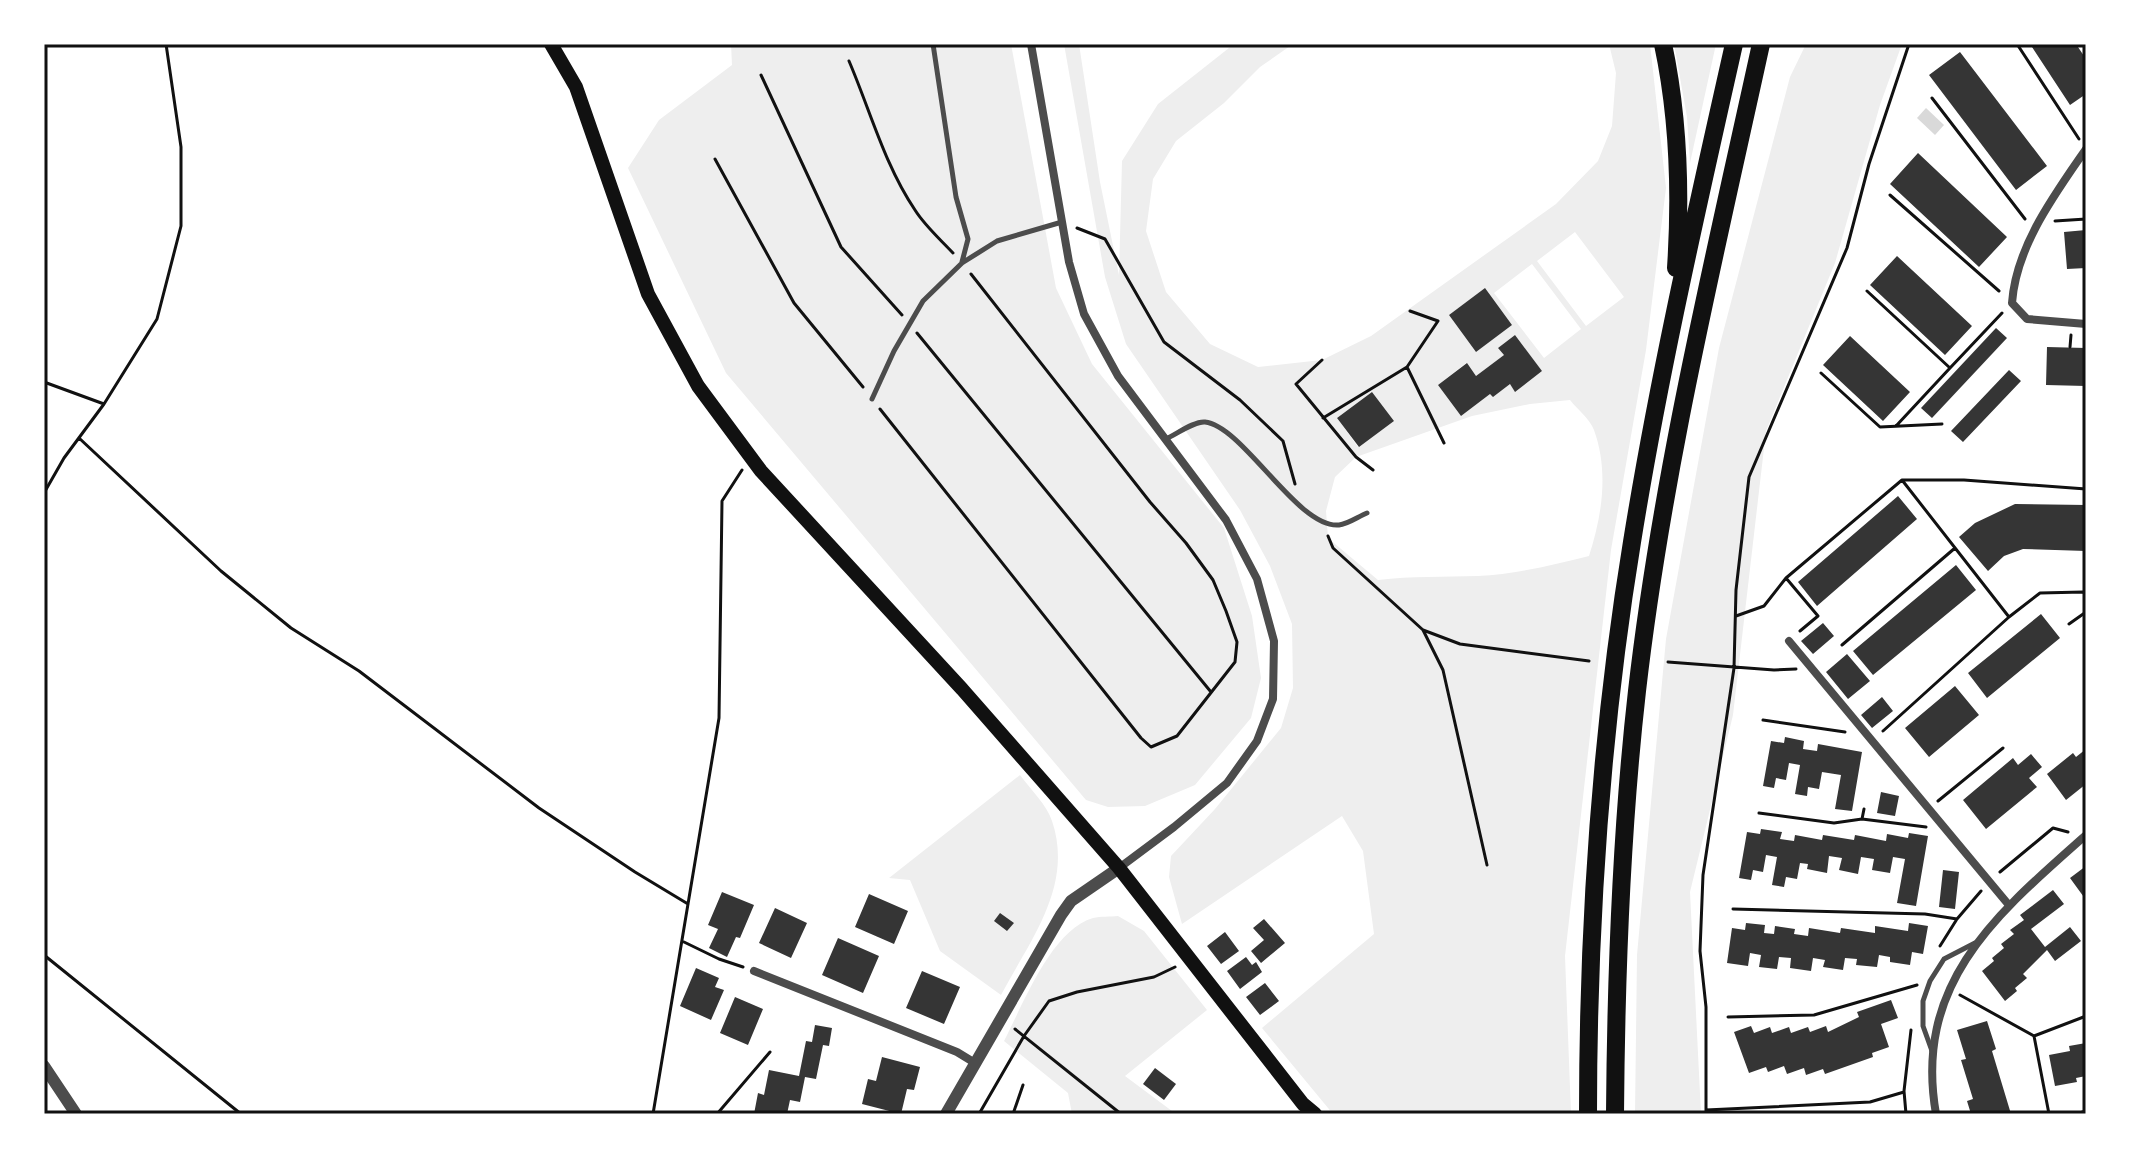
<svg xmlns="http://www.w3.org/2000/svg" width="2130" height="1158" font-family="Lato,sans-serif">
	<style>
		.green { fill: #eee; fill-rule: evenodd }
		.water { fill: #d9d9d9 }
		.building { fill: #353535 }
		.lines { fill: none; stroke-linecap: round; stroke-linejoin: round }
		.path { stroke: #111; stroke-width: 3 }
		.service { stroke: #4c4c4c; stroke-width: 5 }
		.minor { stroke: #4c4c4c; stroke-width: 8 }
		.tertiary { stroke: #4c4c4c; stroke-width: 12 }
		.secondary { stroke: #111; stroke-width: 14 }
		.trunk { stroke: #111; stroke-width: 18 }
		.neatline { fill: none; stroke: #111; stroke-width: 3 }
	</style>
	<rect width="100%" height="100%" fill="#fff"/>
	<path class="green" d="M731 44H1011L1056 288 1092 364 1224 528 1252 616 1261 678 1251 718 1195 785 1145 806 1108 807 1086 800 726 373 628 168 659 120 732 65Z
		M1064 44H1079L1100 182 1119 275 1122 161 1158 104 1234 44H1293L1260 67 1224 103 1176 141 1153 179 1146 231 1166 292 1210 344 1258 367 1322 360 1371 336 1556 204 1598 161 1612 126 1616 73 1609 44H1650L1666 188 1646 350 1611 550 1565 956 1571 1114H1333L1262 1028 1374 934 1363 851 1342 816 1182 924 1169 877 1171 856 1215 809 1281 728 1293 688 1292 624 1270 566 1240 510 1126 344 1105 277ZM1575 232 1624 297 1586 326 1537 261ZM1532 264 1581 329 1544 358 1494 293ZM1485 289 1512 325 1476 352 1449 315ZM1515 335 1542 371 1516 391 1510 384 1494 396 1490 394 1461 416 1438 385 1466 363 1476 376 1504 355 1498 348ZM1372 392 1394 421 1358 447 1337 418ZM1570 400C1577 409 1590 419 1594 430 1609 471 1602 516 1589 556 1553 565 1516 574 1478 576 1444 577 1412 576 1378 580L1328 538 1326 511 1335 477 1356 457 1472 416 1530 404Z
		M1674 44H1716L1690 163 1687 117Z
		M1806 44H1902L1880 105 1835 263 1766 431 1733 715 1690 892 1701 1114H1635L1637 955 1666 639 1719 348 1790 77Z
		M1020 775C1030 789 1047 805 1052 821 1074 886 1030 940 1001 995L940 951 910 880 889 878Z
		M1118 916 1144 931 1207 1010 1125 1076 1176 1114H1072L1068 1093 1004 1041C1023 1005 1051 930 1093 918 1101 916 1110 917 1118 916Z"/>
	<path class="water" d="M1926 108 1944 125 1935 135 1917 118Z"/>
	<path class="building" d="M2030 44H2076L2086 59V94L2070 105Z
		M1960 52 2047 166 2016 190 1929 75Z
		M1918 153 2007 237 1979 267 1890 184Z
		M2086 230V268L2067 269 2064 232Z
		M1897 256 1972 326 1945 355 1870 285Z
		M1485 288 1512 325 1476 352 1449 315Z
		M1996 328 2007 338 1932 418 1921 408Z
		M1515 335 1542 371 1515 392 1510 384 1493 397 1490 394 1461 416 1438 385 1467 363 1476 376 1504 355 1498 348Z
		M1850 336 1910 392 1883 421 1823 365Z
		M2047 347 2086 348V386L2046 385Z
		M2009 370 2021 381 1963 442 1951 431Z
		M1372 392 1394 421 1359 447 1337 418Z
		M1898 496 1917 519 1817 606 1798 582Z
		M2015 504 2086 505V551L2023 549 2004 556 1988 571 1959 537 1975 523Z
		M1956 565 1976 590 1873 675 1853 651Z
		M2041 614 2060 638 1987 698 1968 673Z
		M1823 623 1834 636 1813 654 1801 641Z
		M1847 654 1870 681 1848 699 1826 672Z
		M1955 686 1979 715 1929 757 1905 728Z
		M1882 697 1893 711 1872 728 1861 715Z
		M1785 737 1804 741 1803 749 1817 751 1818 744 1862 752 1852 811 1835 809 1841 775 1822 772 1819 789 1808 787 1807 796 1795 794 1800 765 1789 763 1786 780 1776 778 1774 788 1763 786 1771 741 1784 743Z
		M2086 749V784L2066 800 2047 774 2073 753 2076 757Z
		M2031 754 2042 767 2029 778 2037 787 1986 829 1963 800 2013 758 2018 765Z
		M1881 792 1899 796 1895 816 1877 813Z
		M1761 829 1782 832 1780 839 1794 841 1795 835 1822 840 1823 835 1854 840 1855 835 1886 841 1887 834 1908 838 1909 833 1928 836 1916 906 1897 903 1905 859 1893 857 1890 873 1872 870 1874 859 1861 857 1858 874 1839 870 1842 858 1829 856 1827 873 1807 869 1808 864 1800 863 1797 879 1786 877 1784 887 1772 885 1777 857 1766 855 1763 872 1753 870 1751 880 1739 878 1747 832 1760 834Z
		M2086 866V900L2070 878Z
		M1943 870 1959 872 1955 909 1939 907Z
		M2053 890 2064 904 2031 929 2045 947 2070 927 2081 941 2055 961 2047 950 2023 974 2027 978 2015 988 2017 991 2005 1001 1982 971 1994 961 1992 958 2004 948 2001 944 2014 934 2010 930 2024 920 2020 915Z
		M722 892 754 905 740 938 736 937 727 957 709 948 718 929 708 925Z
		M869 894 908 911 894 944 855 927Z
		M775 908 807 923 791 958 759 943Z
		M1000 913 1014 923 1007 931 994 921Z
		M1264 919 1285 943 1261 963 1251 951 1264 940 1253 928Z
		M1746 923 1765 925 1764 933 1774 934 1775 926 1795 929 1794 934 1808 936 1809 928 1840 933 1841 928 1875 933V926L1908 931 1909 923 1928 926 1923 954 1912 952 1910 965 1890 962V957L1879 955 1877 967 1856 965 1857 959 1845 958 1843 970 1823 967 1825 960 1813 958 1811 971 1790 968 1791 958 1779 957 1777 969 1759 967 1761 955 1750 953 1748 966 1727 963 1732 928 1745 930Z
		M1225 932 1239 951 1221 964 1207 946Z
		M838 938 879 956 863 993 822 975Z
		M1246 957 1252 965 1256 962 1262 972 1240 989 1227 971Z
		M696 968 719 978 715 987 724 990 711 1020 680 1006Z
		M922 971 960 987 944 1024 906 1008Z
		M1265 983 1279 1001 1260 1015 1246 997Z
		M735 997 763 1009 748 1045 720 1033Z
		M1891 1000 1898 1018 1881 1024 1889 1047 1872 1053 1873 1057 1825 1074 1823 1069 1806 1075 1804 1068 1787 1074 1784 1066 1768 1072 1766 1067 1749 1073 1734 1032 1751 1026 1754 1033 1770 1027 1772 1033 1789 1027 1791 1033 1808 1027 1810 1032 1826 1026 1828 1032 1859 1017 1857 1012Z
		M1987 1021 1996 1049 1992 1051 2011 1114H1971L1967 1101 1973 1099 1961 1060 1966 1059 1957 1030Z
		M815 1025 832 1028 829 1046 823 1045 816 1079 805 1077 800 1102 790 1100 787 1114H754L758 1093 764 1095 769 1070 799 1076 806 1041 812 1042Z
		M2086 1043V1076L2076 1078 2077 1082 2055 1086 2049 1055 2070 1051 2069 1046Z
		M882 1057 920 1067 914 1090 907 1089 901 1114 862 1104 868 1079 876 1081Z
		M1155 1068 1176 1084 1164 1100 1143 1084Z"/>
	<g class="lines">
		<path class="path" d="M2017 44 2079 139
			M849 61C870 110 885 166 915 210 925 226 940 239 953 253
			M761 75 841 247 902 315
			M1932 98 2025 219
			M715 159 794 303 863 387
			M1890 195 1999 291
			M2055 221 2086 219
			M1077 228 1105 239 1164 342 1240 400 1283 441 1295 484
			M1867 291 1950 368 2002 313
			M1410 311 1438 321 1407 367 1444 443
			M917 333 1211 692
			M2070 347 2071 335
			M1322 360 1296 384 1356 457 1373 470
			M1821 373 1880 427 1942 424
			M44 382 104 404
			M880 409 1141 738 1151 747 1177 736 1235 662 1237 642 1226 611 1213 580 1186 543 1150 502 971 274
			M1323 418 1407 367
			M1896 426 1950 368
			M79 438 221 571 291 628 359 671 539 808 635 872 688 904
			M1902 480 2009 617
			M44 493 64 458 104 404 157 319 181 226V147L166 44
			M1328 536 1333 548 1423 630 1460 644 1589 661
			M1786 578 1818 616 1800 631
			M1736 616 1764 606 1786 578 1902 480H1964L2086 489
			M2069 624 2086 612
			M1423 630 1443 670 1487 865
			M1842 645 1955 548
			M1668 662 1774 670 1796 669
			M1763 720 1845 732
			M1883 731 2009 617 2040 593 2083 592 2086 595
			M1938 801 2003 748
			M1759 813 1834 823 1862 819 1926 827
			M1862 819 1864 809
			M2000 872 2053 828 2068 832
			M1733 909 1925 914 1957 919
			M684 942 719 959 743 967
			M1940 946 1957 919 1981 891
			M44 955 241 1114
			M1960 995 2034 1036
			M1728 1017 1814 1015 1917 985
			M1015 1029 1121 1114
			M1706 1110 1870 1102 1904 1092
			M653 1114 719 718 722 501 742 470
			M717 1114 770 1052
			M979 1114 1024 1036 1049 1001 1077 992 1154 977 1175 967
			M1013 1114 1023 1085
			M1706 1114V1007L1700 951 1703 875 1734 668 1736 590 1749 477 1847 248 1869 164 1909 44
			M1906 1114 1904 1091 1911 1030
			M2049 1114 2034 1036 2086 1016
			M2076 1114 2086 1111"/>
		<path class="service" d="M933 44 956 197 968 239 962 262
			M872 399 894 351 923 301 962 263 997 241 1062 222
			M1166 439C1177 434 1194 421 1205 422 1243 426 1298 529 1339 525 1348 524 1359 516 1367 513
			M1932 1051 1923 1026V1001L1930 981 1944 959 1975 943"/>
		<path class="minor" d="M1031 44 1069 262 1084 314 1118 376 1226 520 1257 579 1274 641 1273 699 1257 741 1227 783 1174 827 1119 868
			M2086 149C2055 194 2016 246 2012 303L2027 319 2086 324
			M1789 641 2008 904
			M754 971 957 1052 975 1063
			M1936 1114C1913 982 1998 913 2086 835"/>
		<path class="tertiary" d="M44 1066 76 1114
			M946 1114 1061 915 1071 901 1119 868"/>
		<path class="secondary" d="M551 44 576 87 648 294 698 386 761 471 962 689 1119 868 1303 1104 1315 1114"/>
		<path class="trunk" d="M1663 44C1679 119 1681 192 1676 268
			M1588 1114C1588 922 1601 731 1632 542 1659 374 1697 209 1734 44
			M1615 1114C1616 973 1621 832 1637 691 1662 473 1714 259 1761 44"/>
	</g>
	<rect width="2130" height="1158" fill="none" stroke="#ffffff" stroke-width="92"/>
	<rect x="46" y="46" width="2038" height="1066" class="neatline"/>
</svg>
